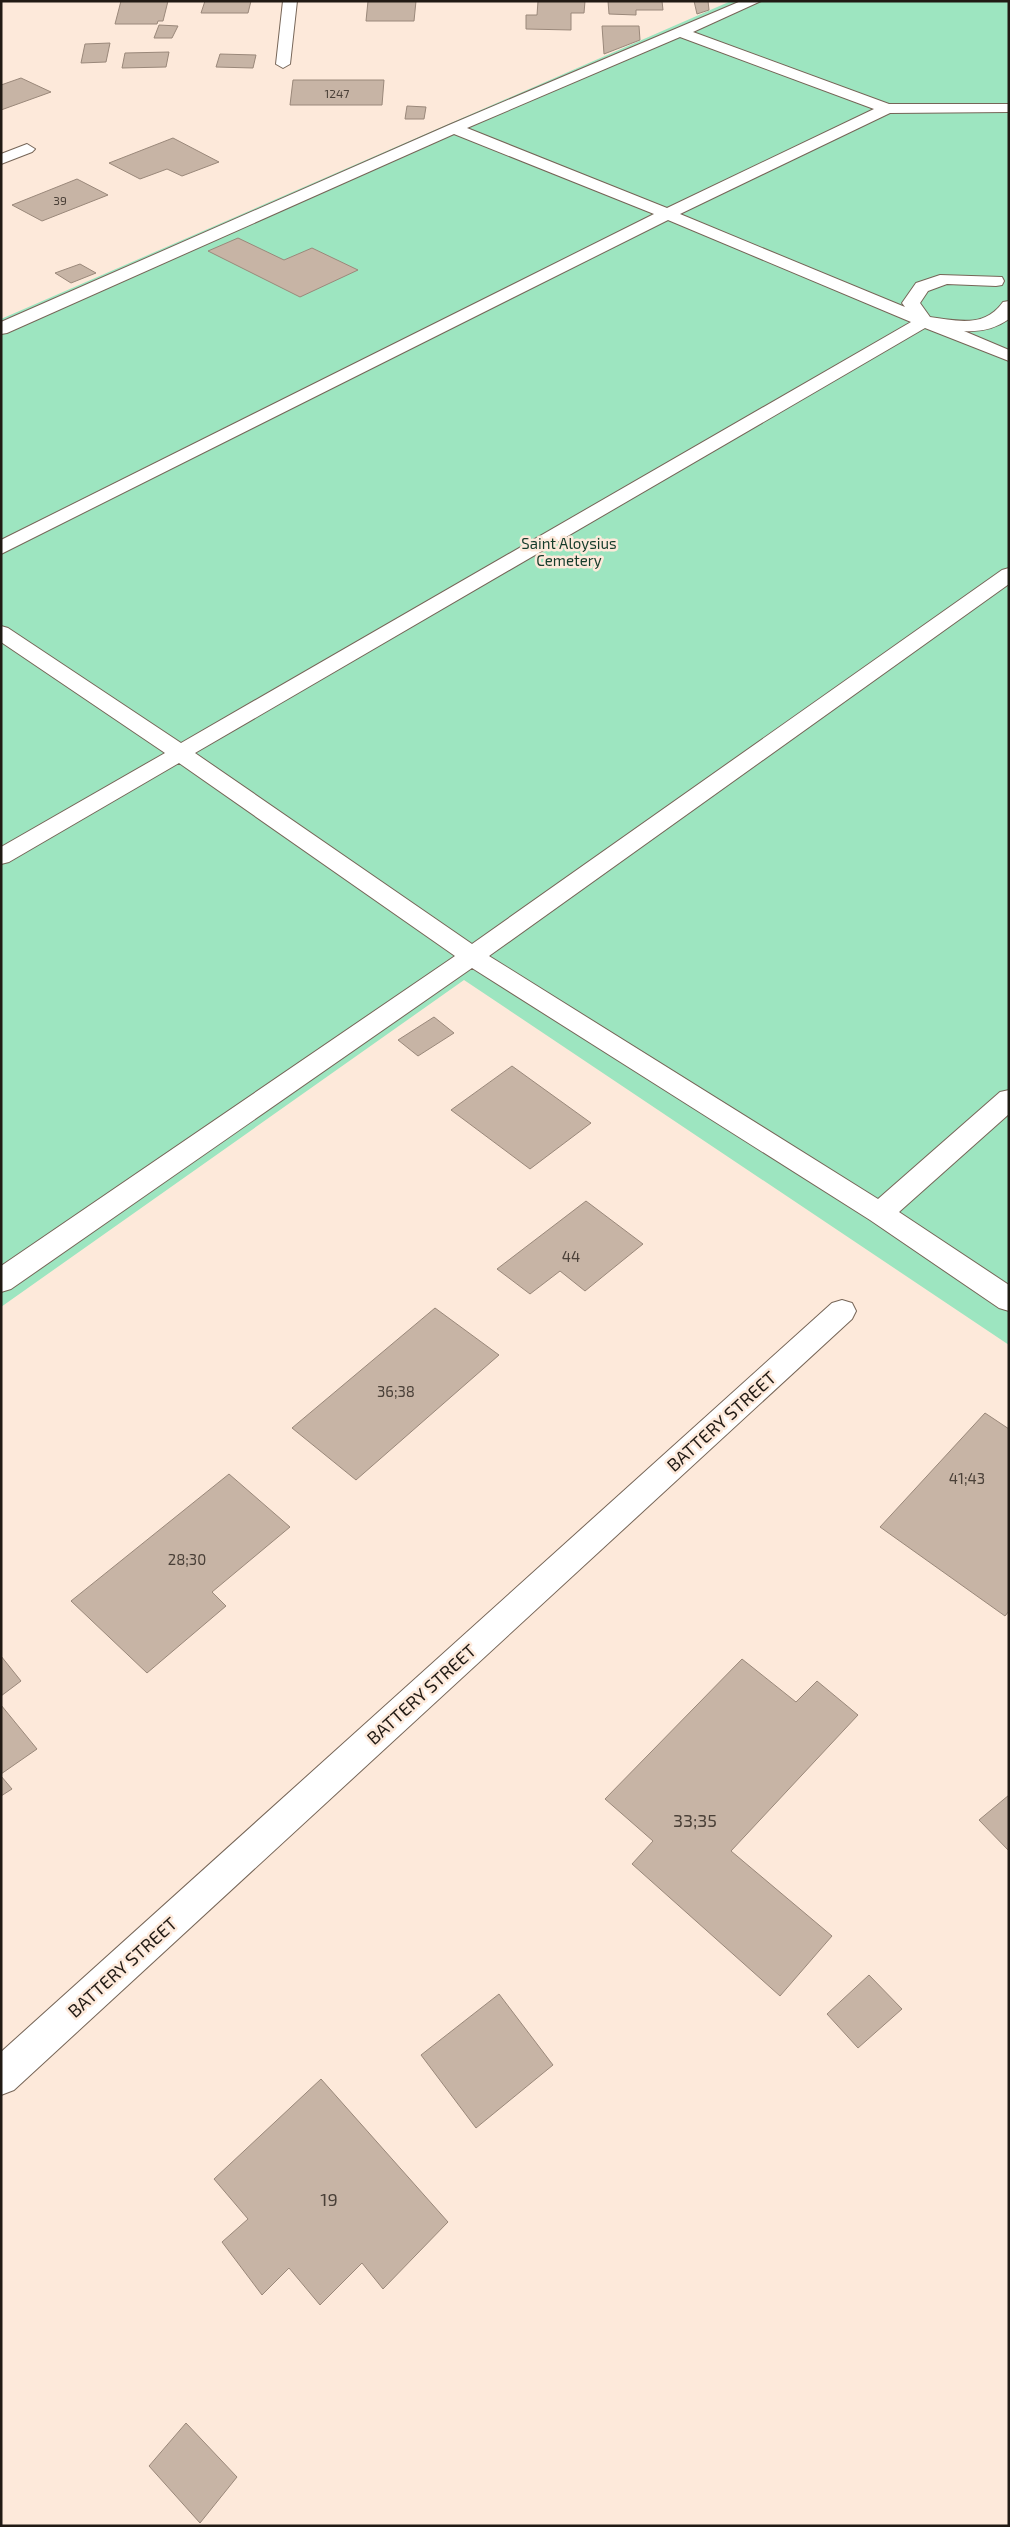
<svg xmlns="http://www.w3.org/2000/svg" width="1010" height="2527" font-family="'Exo 2',sans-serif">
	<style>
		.green { fill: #9de5c0 }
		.building { fill: #c7b4a5; stroke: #9a887a }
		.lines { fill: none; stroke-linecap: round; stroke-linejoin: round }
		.minor-casing { stroke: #766557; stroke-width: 2 }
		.minor { fill: #fff; fill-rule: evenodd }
		.labels { text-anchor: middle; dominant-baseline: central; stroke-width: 5; stroke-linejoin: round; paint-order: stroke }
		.far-number-label { font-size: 12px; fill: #4a4038 }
		.far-park-label { font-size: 15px; fill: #163c2b; stroke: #fde9da }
		.number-label { font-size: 15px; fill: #4a4038 }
		.street-label { font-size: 18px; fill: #211a14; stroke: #fde9da }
		.near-number-label { font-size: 18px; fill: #4a4038 }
	</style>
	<rect width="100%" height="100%" fill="#fde9da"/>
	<path class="green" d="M731 1H1009V1345L464 980 1 1307V319Z"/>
	<path class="building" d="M121 1H168L163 21H158L157 24H115Z
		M205 1H251L248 13H201Z
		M368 1H416L414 21H366Z
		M538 1H585L584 13H571V30L526 29V15H537Z
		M608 1H662L663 10H636V15L609 14Z
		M694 1H708L709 10 697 14Z
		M159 25 178 26 172 38H154Z
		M602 26H639L640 40 604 54Z
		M110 43 106 62 81 63 85 44Z
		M169 52 166 67 122 68 125 53Z
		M220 54 256 55 253 68 216 67Z
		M21 78 51 92 1 110V85Z
		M293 80H384L382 105H290Z
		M407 106 426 107 424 119H405Z
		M173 138 219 162 182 176 167 169 140 179 109 163Z
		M77 179 108 195 42 221 12 205Z
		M238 238 284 260 312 248 358 270 300 297 208 251Z
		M80 264 96 273 71 283 55 273Z
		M434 1017 454 1033 418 1056 398 1040Z
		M512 1066 591 1123 530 1169 451 1110Z
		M586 1201 643 1244 585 1291 560 1271 530 1294 497 1269Z
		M435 1308 499 1355 356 1480 292 1428Z
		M985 1413 1009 1429V1611L1005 1616 880 1527Z
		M229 1474 290 1527 212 1592 226 1606 147 1673 71 1601Z
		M1 1656 21 1681 1 1696Z
		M742 1659 796 1702 817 1681 858 1715 731 1851 832 1936 780 1996 632 1864 653 1841 605 1799Z
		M1 1705 37 1749 1 1774Z
		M1 1776 12 1789 1 1796Z
		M1009 1795V1851L979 1820Z
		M869 1975 902 2009 858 2048 827 2014Z
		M499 1994 553 2065 476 2128 421 2055Z
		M321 2079 448 2222 383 2289 362 2263 320 2305 289 2268 262 2295 222 2242 248 2219 214 2179Z
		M186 2423 237 2477 200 2523 149 2466Z"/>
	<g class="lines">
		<defs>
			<path id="minor" d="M283 1H297L290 64 283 68 276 64Z
				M741 1H761L693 32 889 104H1009V112L890 113 680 214 905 307 902 303 916 283 940 275 1002 277 1004 281 1002 285 996 286 947 284 928 291 920 303 930 317C957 321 985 328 1003 302L1009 301V319C995 329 980 332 964 331L1009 350V361L925 328 195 753 472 944 1002 570 1009 568V584L489 956 878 1199 1000 1092 1009 1090V1114L899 1212 1009 1285V1311L999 1308 870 1220 472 968 11 1289 1 1292V1266L455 956 179 763 9 862 1 864V847L165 753 1 642V626L8 628 181 743 911 322 668 220 1 554V540L654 214 454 134 7 333 1 334V322L449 125ZM680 37 874 109 667 208 467 128Z
				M27 144 35 149 32 152 1 164V154Z
				M842 1300 852 1303 856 1311 852 1319 14 2090 1 2095V2052L832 1303Z"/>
		</defs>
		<use href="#minor" class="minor-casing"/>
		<use href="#minor" class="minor"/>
	</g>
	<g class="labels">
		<g class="far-number-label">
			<text x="337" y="93">1247</text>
			<text x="60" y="200">39</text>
		</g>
		<g class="far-park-label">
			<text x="569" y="543">Saint Aloysius<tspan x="569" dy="17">Cemetery</tspan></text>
		</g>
		<g class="number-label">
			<text x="571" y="1256">44</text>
			<text x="396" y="1391">36;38</text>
			<text x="967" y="1478">41;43</text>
			<text x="187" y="1559">28;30</text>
		</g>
		<g class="street-label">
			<text transform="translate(721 1421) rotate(-42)">BATTERY STREET</text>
			<text transform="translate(421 1694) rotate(-42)">BATTERY STREET</text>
			<text transform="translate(122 1967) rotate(-42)">BATTERY STREET</text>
		</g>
		<g class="near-number-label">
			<text x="695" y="1820">33;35</text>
			<text x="329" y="2199">19</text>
		</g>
	</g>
	<rect width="1010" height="2527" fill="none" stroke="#211a14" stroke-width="5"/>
</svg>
